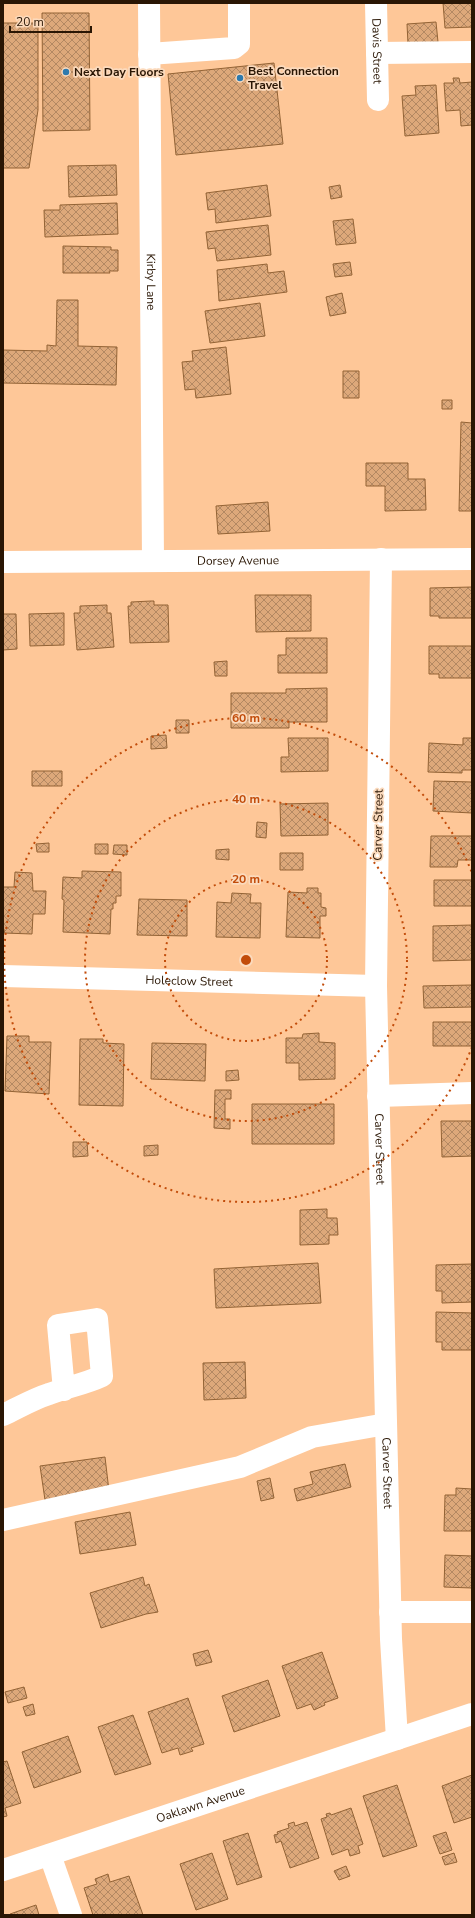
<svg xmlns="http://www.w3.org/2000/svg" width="475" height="1918" font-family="'Nunito Sans',sans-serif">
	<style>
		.building { fill: url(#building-cross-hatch); stroke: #936335 }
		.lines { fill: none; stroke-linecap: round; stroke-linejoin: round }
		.minor { stroke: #fff; stroke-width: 22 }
		.ring { fill: none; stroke: #c24c0a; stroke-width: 2; stroke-dasharray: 2 4 }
		.poi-dot { fill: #2f7aad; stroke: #fbdabd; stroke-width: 1.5 }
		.labels { text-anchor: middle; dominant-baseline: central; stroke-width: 3.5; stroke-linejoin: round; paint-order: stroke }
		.street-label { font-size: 12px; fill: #2a1604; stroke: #fbdabd }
		.poi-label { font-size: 12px; font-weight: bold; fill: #2a1604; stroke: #fbdabd; text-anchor: start }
		.centre { fill: #c24c0a; stroke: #fbdabd; stroke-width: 2 }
		.ring-label { font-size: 12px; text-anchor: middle; font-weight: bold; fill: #c24c0a; stroke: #fbdabd; stroke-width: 3.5; stroke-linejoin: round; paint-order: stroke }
	</style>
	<defs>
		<pattern id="building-cross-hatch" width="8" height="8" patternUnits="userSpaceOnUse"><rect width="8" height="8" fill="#dda87a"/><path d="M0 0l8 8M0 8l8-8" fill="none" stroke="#b38862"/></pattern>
	</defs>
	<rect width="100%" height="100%" fill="#fec798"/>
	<path class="building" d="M443 3H472V27L445 28Z
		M42 13H89L90 130 43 131Z
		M436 22 438 42 408 44 407 24Z
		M3 23H38V110L29 168H3Z
		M274 63 283 144 176 155 168 74Z
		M453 78H459L460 83 472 82V125L461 126 460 110 446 111 444 83H454Z
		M436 85 439 133 405 136 402 96 416 95 415 86Z
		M116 165 117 195 69 197 68 166Z
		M267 185 271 216 216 223 215 209 208 210 206 193Z
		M340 185 342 197 331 199 329 187Z
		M117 203 118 234 45 237 44 210H60V205Z
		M353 219 356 243 336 245 333 221Z
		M268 225 271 255 217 261 215 248 208 249 206 232Z
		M63 246 111 247V250H118V271H109L110 273H63Z
		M350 262 352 275 335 277 333 264Z
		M267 264 268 273 284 271 287 292 219 301 217 270Z
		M342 293 346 313 330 316 326 297Z
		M57 300H78V346L117 347 116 385 3 383V350L47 351V345L56 346Z
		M260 303 265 336 210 343 205 311Z
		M226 347 231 394 196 398 195 389 185 390 182 362 193 361 192 351Z
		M343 371H359V398H343Z
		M442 400H452V409H442Z
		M461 422 472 423V511H459Z
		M366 463H408V479H425L426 510 385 511V486H366Z
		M268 502 270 531 218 534 216 506Z
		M472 587V618H439V616H430V588Z
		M255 595H311V631L256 632Z
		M151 601H154V605H168L169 642 130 643 128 606H131V602Z
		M107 605V613H111L114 647 77 650 74 613H80V606Z
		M64 613V645L30 646 29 614Z
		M3 614H16L17 649 3 650Z
		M286 638H327V673H278V655H286Z
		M429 646H472V678H439V674H429Z
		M227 661V676H215L214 662Z
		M327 688V722H289V728H231V693H286V689Z
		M176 720H189V733H176Z
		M166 735 167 748 151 749V736Z
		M288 738H328V771L281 772V757H289Z
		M463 738H472V770H462V773L428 772 429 743 463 745Z
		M32 771H62V786H32Z
		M434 781 472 782V813L433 811Z
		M328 803V835L281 836 280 804Z
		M257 822 267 823 266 838 256 837Z
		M431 836H472V860H458L457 867H430Z
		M49 843V852H37L36 844Z
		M95 844H108V854H95Z
		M114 845H127V855L113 854Z
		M229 849V860L216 859V850Z
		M280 853H303V870H280Z
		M82 871 121 872V896H116V903H113V909H111L110 934 63 932 64 900 62 899 63 877 82 878Z
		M15 872 32 873 33 891H46L45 914H33L32 934 4 933 5 930H3V887H14Z
		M434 880H472V906H434Z
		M307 888H318V893H321V907L326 908V916H320V938L286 937 288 892 307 893Z
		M232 893 251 894 250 903H261L260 938 216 937 217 902 231 903Z
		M139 899 187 900V936L137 935Z
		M472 925V960L433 961V926Z
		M472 985V1007L424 1008 423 986Z
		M433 1022H472V1046H433Z
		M319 1033V1042L335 1043V1079L299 1080V1063H286V1038H302L303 1034Z
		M7 1036H29V1042H51L49 1094 5 1091Z
		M80 1039H103V1043L124 1044 123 1106 79 1105Z
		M152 1043 206 1044 205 1081 151 1079Z
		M238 1070 239 1080 226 1081V1071Z
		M215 1090H231V1099H225V1119H230V1129L214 1128Z
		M252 1104H334V1144H252Z
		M441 1121H472V1156L442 1157Z
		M73 1142H87L88 1156 73 1157Z
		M158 1145V1155L144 1156V1146Z
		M327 1209V1218H337L338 1235H329V1244L300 1245V1210Z
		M318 1263 321 1303 216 1308 214 1269Z
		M472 1264V1302L442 1303V1291H436V1265Z
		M436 1312 472 1313V1350H442V1342H436Z
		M245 1362 246 1398 204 1400 203 1363Z
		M105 1457 109 1491 45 1500 40 1466Z
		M345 1464 351 1487 297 1501 294 1489 313 1484 310 1472Z
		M270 1478 274 1498 261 1501 257 1481Z
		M456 1488 472 1489V1531H444L445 1495H456Z
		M130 1512 136 1545 80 1554 75 1522Z
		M445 1555 472 1556V1588L444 1587Z
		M143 1577 145 1586 149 1584 158 1612 146 1614 101 1628 90 1593Z
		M208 1650 212 1662 196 1666 193 1654Z
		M322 1652 338 1698 324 1703 325 1705 314 1710 311 1704 297 1709 282 1666Z
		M268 1680 280 1716 234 1732 222 1696Z
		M24 1687 27 1698 8 1703 5 1692Z
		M188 1698 204 1744 191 1748 193 1751 180 1755 178 1748 162 1753 148 1712Z
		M33 1704 35 1714 26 1716 23 1707Z
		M133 1715 151 1764 115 1775 98 1727Z
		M68 1736 81 1772 34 1788 22 1752Z
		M7 1761 21 1803 5 1808 7 1816 3 1817V1762Z
		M472 1775V1817L454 1823 442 1786Z
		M397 1785 417 1846 383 1857 363 1796Z
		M351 1808 363 1844 358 1846 360 1853 350 1856 348 1849 332 1855 321 1819 327 1817 326 1814 330 1813 331 1815Z
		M294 1822 295 1826 307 1822 319 1858 290 1868 281 1841 276 1843 274 1835 278 1834 277 1832 289 1828 288 1824Z
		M446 1832 452 1850 440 1854 433 1836Z
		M248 1833 262 1877 237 1885 223 1841Z
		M212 1853 228 1899 196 1910 180 1864Z
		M454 1853 457 1862 445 1865 442 1857Z
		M346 1866 350 1876 339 1880 334 1871Z
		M108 1874 110 1882 129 1876 143 1915H93L84 1888 97 1884 95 1879Z
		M36 1905 39 1915H10V1914Z"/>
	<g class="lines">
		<g class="minor">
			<path id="s1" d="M149 3 153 561"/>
			<path id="s2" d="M376 3 378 100"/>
			<path d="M377 53 472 52"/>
			<path d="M149 54 234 48 239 44V3"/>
			<path id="s3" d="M381 559 376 986 391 1639 397 1739"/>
			<path id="s4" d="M3 562 472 559"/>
			<path id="s5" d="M3 976 376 986"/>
			<path d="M378 1096 472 1093"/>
			<path d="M3 1415C18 1408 33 1399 49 1394 67 1387 85 1384 102 1376L97 1319 58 1325 64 1390"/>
			<path d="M3 1520 240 1467 312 1437 386 1424"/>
			<path d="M390 1612H472"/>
			<path d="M50 1855 71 1915"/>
			<path id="s6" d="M3 1870 472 1714"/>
		</g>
	</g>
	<g class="ring">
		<circle cx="246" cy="960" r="81"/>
		<circle cx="246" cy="960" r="161"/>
		<path d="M472 1047A242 242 0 1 1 472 873"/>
	</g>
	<g class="poi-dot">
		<circle cx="66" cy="72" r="4"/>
		<circle cx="240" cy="78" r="4"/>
	</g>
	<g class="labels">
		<g class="street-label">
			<text stroke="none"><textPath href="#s2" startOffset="48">Davis Street</textPath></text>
			<text stroke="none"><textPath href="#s1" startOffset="279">Kirby Lane</textPath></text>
			<text stroke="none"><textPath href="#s4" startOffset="235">Dorsey Avenue</textPath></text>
			<text transform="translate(378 825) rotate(-89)">Carver Street</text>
			<text stroke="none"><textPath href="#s5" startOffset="186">Holeclow Street</textPath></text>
			<text stroke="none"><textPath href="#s3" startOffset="590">Carver Street</textPath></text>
			<text stroke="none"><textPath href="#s3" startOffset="914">Carver Street</textPath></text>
			<text stroke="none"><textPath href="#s6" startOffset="208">Oaklawn Avenue</textPath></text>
		</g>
		<g class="poi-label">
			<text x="248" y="71">Best Connection<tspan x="248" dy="14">Travel</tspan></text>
			<text x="74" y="72">Next Day Floors</text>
		</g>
	</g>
	<circle cx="246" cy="960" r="6" class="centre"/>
	<g class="ring-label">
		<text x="246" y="722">60 m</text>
		<text x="246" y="803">40 m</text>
		<text x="246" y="883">20 m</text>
	</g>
	<rect width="475" height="1918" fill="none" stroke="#2a1604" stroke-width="8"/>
	<path d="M10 26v6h81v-6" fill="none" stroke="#2a1604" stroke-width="2"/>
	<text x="16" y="26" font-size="12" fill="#2a1604" stroke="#fbdabd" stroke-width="3" paint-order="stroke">20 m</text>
</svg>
